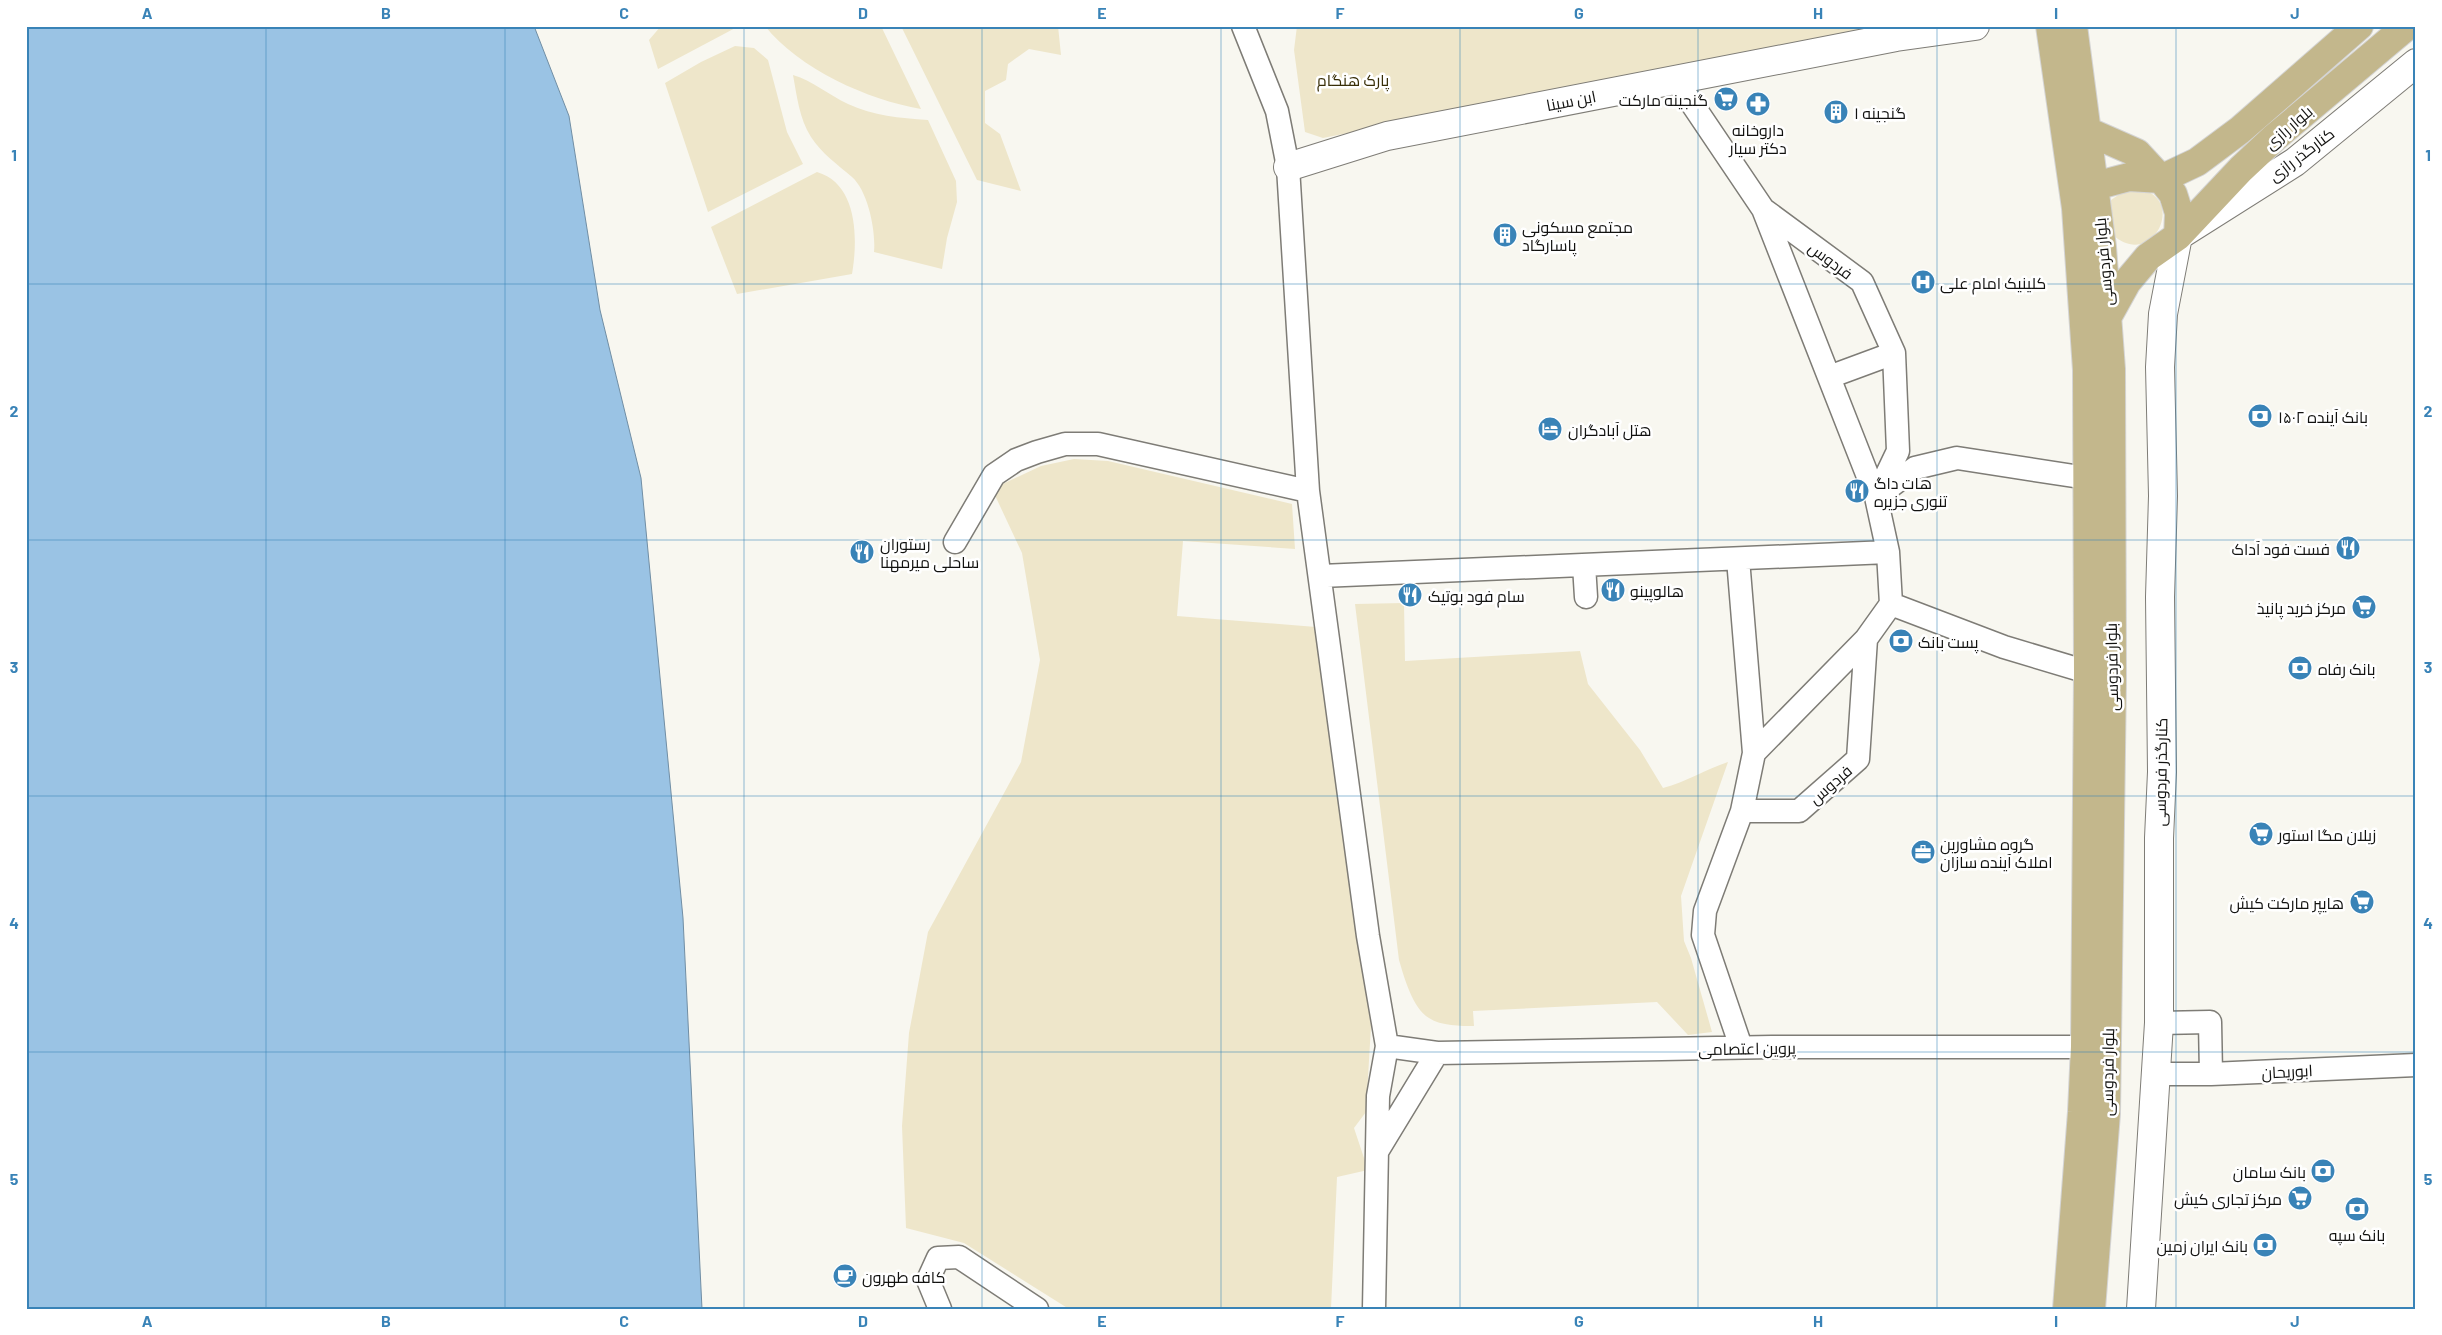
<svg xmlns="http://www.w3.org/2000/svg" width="2442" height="1335" font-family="Barlow,Cairo,sans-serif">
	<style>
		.green { fill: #eee6ca }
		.water { fill: #9ac3e4; stroke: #718ea4 }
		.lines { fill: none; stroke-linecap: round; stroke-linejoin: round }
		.street-casing { stroke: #7e7c76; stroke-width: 25 }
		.secondary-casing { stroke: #7e7c76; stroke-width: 30 }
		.primary-casing { stroke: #d4d4d4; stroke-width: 30 }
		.street { stroke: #fff; stroke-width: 22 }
		.secondary { stroke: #fff; stroke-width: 28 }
		.primary { stroke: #c3b78c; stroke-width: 28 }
		.grid { fill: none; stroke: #3983b7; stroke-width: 1; stroke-opacity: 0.55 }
		.labels { text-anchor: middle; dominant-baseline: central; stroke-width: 5; stroke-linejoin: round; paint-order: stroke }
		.park-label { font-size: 16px; fill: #382e07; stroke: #fff }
		.poi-label { font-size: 16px; fill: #121210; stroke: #fff; text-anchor: start }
		.street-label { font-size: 16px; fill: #121210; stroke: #fff }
		.neatline { fill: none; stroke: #3983b7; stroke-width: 2 }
		.grid-label { font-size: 16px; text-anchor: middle; font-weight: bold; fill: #3983b7 }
	</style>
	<rect width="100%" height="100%" fill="#f8f7f0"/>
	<path class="green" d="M661 26H739L658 69 649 40Z
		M765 26H881L921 109C868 100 799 69 765 26Z
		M901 26H1058L1061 55 1029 49 1008 64 1006 80 985 91V123L1000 134 1021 191 977 180Z
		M1297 26H1881L1323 138 1305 132 1294 50Z
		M735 46 754 48 768 60 787 132 803 164 708 212 665 83 701 62Z
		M793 75C813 81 829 95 848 104 874 116 899 118 928 120L956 181 957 202 947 238 942 269 874 252C876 231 868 191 852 177 837 164 822 154 811 137 799 118 797 96 793 75Z
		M817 172C858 184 858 239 852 274L737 294 711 227Z
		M2127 189C2132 190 2141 189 2146 191 2184 205 2150 270 2112 234L2111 200Z
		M1074 459 1108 461 1292 504 1295 549 1183 541 1177 616 1316 627 1371 1026 1366 1112 1354 1128 1368 1170 1337 1177 1331 1309H1069L964 1243 906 1228 902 1126 909 1033 928 932 1021 762 1040 660 1022 553 992 489 1041 466Z
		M1404 603 1405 661 1580 651 1588 684 1640 750 1663 788C1686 782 1706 769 1728 762L1681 896 1684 941 1691 958 1712 1032 1688 1035 1657 1002 1473 1011 1474 1026C1461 1026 1441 1026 1429 1018 1413 1009 1404 977 1399 960L1355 604Z"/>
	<path class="water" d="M26 26H534L569 116 600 310 641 478 683 918 702 1309H26Z"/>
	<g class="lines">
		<defs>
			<path id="street" d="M1243 26 1277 111 1288 167 1308 491 1368 936 1387 1046 1378 1096 1374 1309
				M1676 80 1763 209 1876 497 1888 552 1891 604 1866 639 1754 753 1742 811 1705 911 1703 935 1741 1047
				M1763 209 1862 282 1894 353 1898 451 1876 497
				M1829 377 1894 353
				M1879 495 1915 468 1957 458 2087 478
				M955 542 994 475 1016 460 1037 452 1065 444H1098L1308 491
				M1738 559 1754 753
				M1584 565 1586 597
				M1321 576 1888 552
				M1891 604 2004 647 2104 677
				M1742 811H1799L1858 759 1866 639
				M2159 1023 2210 1022 2211 1074
				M1387 1046 1437 1053 1772 1047H2101
				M2158 1074H2211L2416 1065
				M1378 1150 1437 1053
				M940 1309 928 1280 938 1258 959 1257 1037 1309"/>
			<path id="secondary" d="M1288 167 1387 136 1896 37 1975 26
				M2141 1309 2159 1023V838L2162 772 2160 597 2163 496 2160 367 2163 314 2178 236 2295 162 2416 63"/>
			<path id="primary" d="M2050 26 2076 208 2087 370 2088 673 2085 1047 2082 1112 2067 1309
				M2073 26 2102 247 2111 369 2112 679 2106 1113 2091 1309
				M2087 131 2137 153 2161 179 2173 194 2179 213 2178 236
				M2084 200 2095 186 2129 177 2161 179 2197 162 2240 130 2359 26
				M2107 318 2127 282 2148 257 2178 236 2241 169 2274 138 2407 26"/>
		</defs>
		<use href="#street" class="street-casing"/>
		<use href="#secondary" class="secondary-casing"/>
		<use href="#primary" class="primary-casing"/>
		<use href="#street" class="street"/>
		<use href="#secondary" class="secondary"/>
		<use href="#primary" class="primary"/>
	</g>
	<path class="grid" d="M266 26V1309M505 26V1309M744 26V1309M982 26V1309M1221 26V1309M1460 26V1309M1698 26V1309M1937 26V1309M2176 26V1309M26 284H2416M26 540H2416M26 796H2416M26 1052H2416"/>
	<defs>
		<symbol id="supermarket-disc" viewBox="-11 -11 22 22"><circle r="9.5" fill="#3983b7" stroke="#fff"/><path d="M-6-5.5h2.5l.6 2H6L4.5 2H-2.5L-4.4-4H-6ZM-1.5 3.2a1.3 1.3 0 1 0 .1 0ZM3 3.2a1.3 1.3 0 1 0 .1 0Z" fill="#fff"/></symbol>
		<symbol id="pharmacy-disc" viewBox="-11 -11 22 22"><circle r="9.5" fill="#3983b7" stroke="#fff"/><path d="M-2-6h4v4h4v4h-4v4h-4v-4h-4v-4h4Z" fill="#fff"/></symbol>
		<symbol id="building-disc" viewBox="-11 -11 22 22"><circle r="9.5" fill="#3983b7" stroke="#fff"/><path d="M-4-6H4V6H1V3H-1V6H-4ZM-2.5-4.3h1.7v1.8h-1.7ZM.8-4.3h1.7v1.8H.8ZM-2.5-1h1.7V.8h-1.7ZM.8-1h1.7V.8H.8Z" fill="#fff"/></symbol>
		<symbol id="hospital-disc" viewBox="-11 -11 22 22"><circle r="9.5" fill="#3983b7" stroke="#fff"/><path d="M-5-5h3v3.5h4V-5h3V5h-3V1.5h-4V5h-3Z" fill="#fff"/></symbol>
		<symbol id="bank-disc" viewBox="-11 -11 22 22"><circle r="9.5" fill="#3983b7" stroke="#fff"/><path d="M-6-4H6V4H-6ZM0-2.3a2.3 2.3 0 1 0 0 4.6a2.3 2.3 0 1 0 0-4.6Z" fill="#fff"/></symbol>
		<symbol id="hotel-disc" viewBox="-11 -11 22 22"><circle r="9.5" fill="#3983b7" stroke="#fff"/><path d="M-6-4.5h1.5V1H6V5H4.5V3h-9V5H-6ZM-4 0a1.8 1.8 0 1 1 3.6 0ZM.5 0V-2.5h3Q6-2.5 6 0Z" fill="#fff"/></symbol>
		<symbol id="restaurant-disc" viewBox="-11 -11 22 22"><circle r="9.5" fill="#3983b7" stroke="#fff"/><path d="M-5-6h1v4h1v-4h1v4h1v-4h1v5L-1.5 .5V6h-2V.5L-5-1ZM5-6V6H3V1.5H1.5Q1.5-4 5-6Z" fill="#fff"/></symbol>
		<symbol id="office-disc" viewBox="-11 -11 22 22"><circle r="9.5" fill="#3983b7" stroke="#fff"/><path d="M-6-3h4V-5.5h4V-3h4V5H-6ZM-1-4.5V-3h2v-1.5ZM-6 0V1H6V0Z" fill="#fff"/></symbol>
		<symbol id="cafe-disc" viewBox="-11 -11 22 22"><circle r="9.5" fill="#3983b7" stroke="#fff"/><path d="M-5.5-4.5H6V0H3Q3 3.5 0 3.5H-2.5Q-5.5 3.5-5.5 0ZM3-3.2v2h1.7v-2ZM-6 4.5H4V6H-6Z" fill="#fff"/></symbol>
	</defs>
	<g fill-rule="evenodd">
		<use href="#supermarket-disc" x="1712" y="85" width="28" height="28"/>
		<use href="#pharmacy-disc" x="1744" y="90" width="28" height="28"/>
		<use href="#building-disc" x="1822" y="98" width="28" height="28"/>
		<use href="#building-disc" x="1491" y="221" width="28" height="28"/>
		<use href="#hospital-disc" x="1909" y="268" width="28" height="28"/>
		<use href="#bank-disc" x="2246" y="402" width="28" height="28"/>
		<use href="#hotel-disc" x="1536" y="415" width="28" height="28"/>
		<use href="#restaurant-disc" x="1843" y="477" width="28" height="28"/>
		<use href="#restaurant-disc" x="2334" y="534" width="28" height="28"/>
		<use href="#restaurant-disc" x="848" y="538" width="28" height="28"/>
		<use href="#restaurant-disc" x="1599" y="576" width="28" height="28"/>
		<use href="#restaurant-disc" x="1396" y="581" width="28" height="28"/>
		<use href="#supermarket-disc" x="2350" y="593" width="28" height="28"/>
		<use href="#bank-disc" x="1887" y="627" width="28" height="28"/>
		<use href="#bank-disc" x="2286" y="654" width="28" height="28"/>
		<use href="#supermarket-disc" x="2247" y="820" width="28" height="28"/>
		<use href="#office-disc" x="1909" y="838" width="28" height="28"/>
		<use href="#supermarket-disc" x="2348" y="888" width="28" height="28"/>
		<use href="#bank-disc" x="2309" y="1157" width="28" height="28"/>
		<use href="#supermarket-disc" x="2286" y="1184" width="28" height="28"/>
		<use href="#bank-disc" x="2343" y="1195" width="28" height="28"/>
		<use href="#bank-disc" x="2251" y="1231" width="28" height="28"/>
		<use href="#cafe-disc" x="831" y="1262" width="28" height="28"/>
	</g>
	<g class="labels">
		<g class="park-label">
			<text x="1353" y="79">پارک هنگام</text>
		</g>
		<g class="poi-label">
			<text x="1708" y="99" text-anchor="end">گنجینه مارکت</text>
			<text x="1854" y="112">گنجینه ۱</text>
			<text x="1758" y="129" text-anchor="middle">داروخانه<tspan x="1758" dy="18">دکتر سیار</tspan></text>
			<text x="1522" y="226">مجتمع مسکونی<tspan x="1522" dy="18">پاسارگاد</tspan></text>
			<text x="1940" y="282">کلینیک امام علی</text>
			<text x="2278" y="416">بانک آینده ۱۵۰۲</text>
			<text x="1568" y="429">هتل آبادگران</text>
			<text x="1874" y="482">هات داگ<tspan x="1874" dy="18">تنورى جزيره</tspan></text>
			<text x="880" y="543">رستوران<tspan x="880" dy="18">ساحلی میرمهنا</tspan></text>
			<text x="2330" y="548" text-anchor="end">فست فود آداک</text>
			<text x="1630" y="590">هالوپینو</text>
			<text x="1428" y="595">سام فود بوتیک</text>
			<text x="2346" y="607" text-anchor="end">مرکز خرید پانیذ</text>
			<text x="1918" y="641">پست بانک</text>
			<text x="2318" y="668">بانک رفاه</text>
			<text x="2278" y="834">زیلان مگا استور</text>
			<text x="1940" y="843">گروه مشاورین<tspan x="1940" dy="18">املاک آینده سازان</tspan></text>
			<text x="2344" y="902" text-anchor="end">هایپر مارکت کیش</text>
			<text x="2306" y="1171" text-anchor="end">بانک سامان</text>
			<text x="2282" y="1198" text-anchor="end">مرکز تجاری کیش</text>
			<text x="2357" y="1234" text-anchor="middle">بانک سپه</text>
			<text x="2248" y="1245" text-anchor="end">بانک ایران زمین</text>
			<text x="862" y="1276">کافه طهرون</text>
		</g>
		<g class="street-label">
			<text transform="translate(1571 100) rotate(-11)">ابن سینا</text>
			<text transform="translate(2288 127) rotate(-41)">بلوار رازی</text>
			<text transform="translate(2301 154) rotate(-37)">کنارگذر رازی</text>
			<text transform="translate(1831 260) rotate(37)">فردوس</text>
			<text transform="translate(2103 262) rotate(-95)">بلوار فردوسی</text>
			<text transform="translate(2111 667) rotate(-91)">بلوار فردوسی</text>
			<text transform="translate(2160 772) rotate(-89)">کنارگذر فردوسی</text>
			<text transform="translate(1830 784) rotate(-41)">فردوس</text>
			<text transform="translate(1747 1048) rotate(-1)">پروین اعتصامی</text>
			<text transform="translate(2287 1071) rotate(-3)">ابوریحان</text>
			<text transform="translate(2107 1072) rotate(-89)">بلوار فردوسی</text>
		</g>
	</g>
	<rect width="2442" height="1335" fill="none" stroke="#ffffff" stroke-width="55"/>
	<rect x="28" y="28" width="2386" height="1280" class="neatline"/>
	<g class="grid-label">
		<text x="147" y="19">A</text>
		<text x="386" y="19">B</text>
		<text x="624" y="19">C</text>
		<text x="863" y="19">D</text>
		<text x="1102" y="19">E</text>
		<text x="1340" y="19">F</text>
		<text x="1579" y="19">G</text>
		<text x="1818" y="19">H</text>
		<text x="2056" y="19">I</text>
		<text x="2295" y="19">J</text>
		<text x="14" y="161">1</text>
		<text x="2428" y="161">1</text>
		<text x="14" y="417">2</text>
		<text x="2428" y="417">2</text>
		<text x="14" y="673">3</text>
		<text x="2428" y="673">3</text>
		<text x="14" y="929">4</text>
		<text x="2428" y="929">4</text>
		<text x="14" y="1185">5</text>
		<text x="2428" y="1185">5</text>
		<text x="147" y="1327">A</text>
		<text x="386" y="1327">B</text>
		<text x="624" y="1327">C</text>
		<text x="863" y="1327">D</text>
		<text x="1102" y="1327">E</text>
		<text x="1340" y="1327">F</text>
		<text x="1579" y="1327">G</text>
		<text x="1818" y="1327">H</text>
		<text x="2056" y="1327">I</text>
		<text x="2295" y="1327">J</text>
	</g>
</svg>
